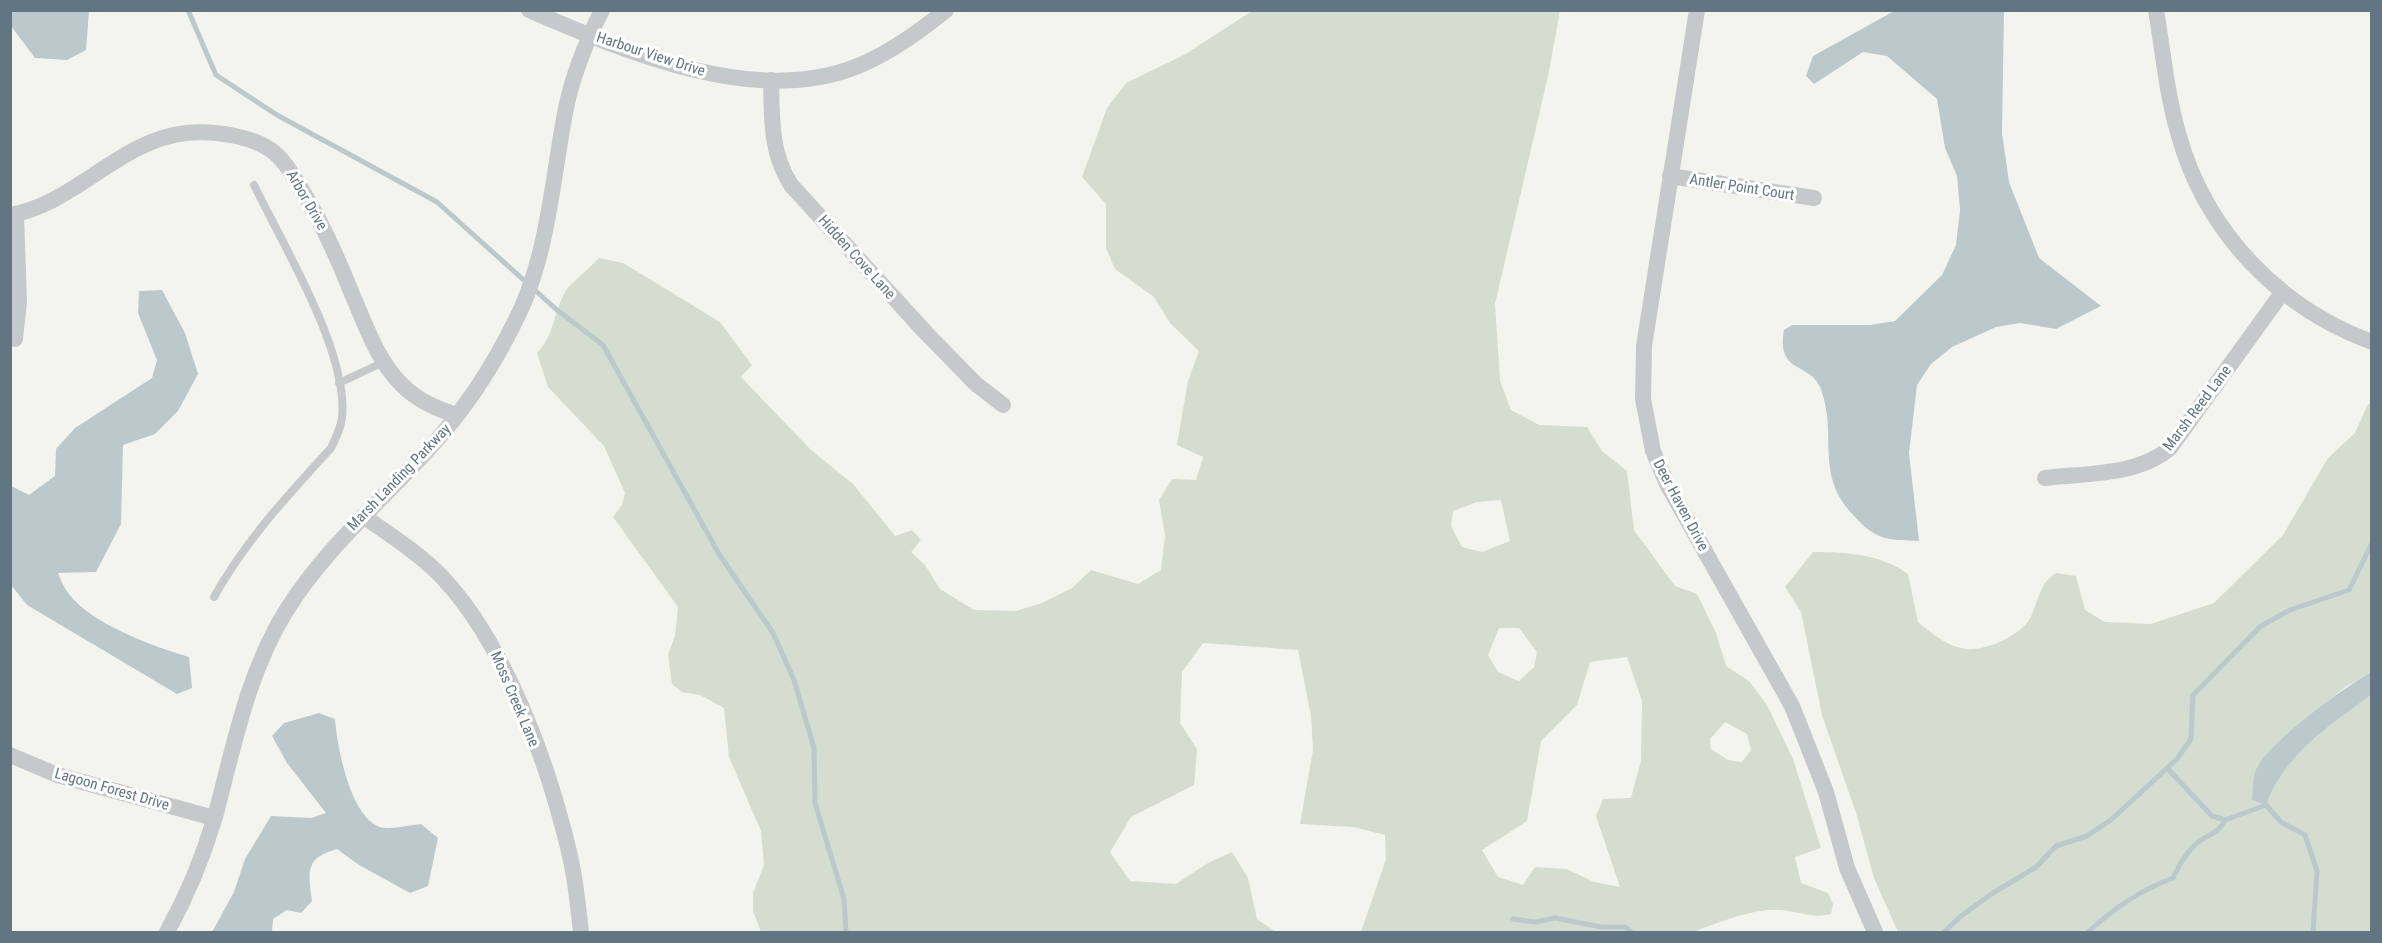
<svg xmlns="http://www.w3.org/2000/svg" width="2382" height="943" font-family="'Roboto Condensed',sans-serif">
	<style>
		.green { fill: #d5dcd0; fill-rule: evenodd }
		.water { fill: #bbc9cd }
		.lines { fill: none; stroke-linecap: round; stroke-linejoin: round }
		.stream { stroke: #bbc9cd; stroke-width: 5 }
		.service { stroke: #c6c9cc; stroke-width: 8 }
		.minor { stroke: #c6c9cc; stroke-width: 16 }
		.labels { text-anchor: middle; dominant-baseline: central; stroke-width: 6; stroke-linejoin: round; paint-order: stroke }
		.street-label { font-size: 15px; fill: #617583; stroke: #fff }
	</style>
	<rect width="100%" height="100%" fill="#f4f4ef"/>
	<path class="green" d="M1252 11H1560L1548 76 1495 304 1500 381 1511 410 1539 425 1587 427 1602 451 1627 471 1634 530 1675 586 1697 594 1716 633 1726 666 1749 681 1767 705 1793 759 1821 848 1795 857 1801 883 1828 893 1833 904 1831 914C1813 919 1797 911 1780 910 1755 908 1716 923 1694 932H1361L1386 859 1385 835 1353 827 1300 824 1313 750 1311 716 1298 650 1203 643 1182 672 1180 723 1197 749 1194 785 1131 817 1110 852 1130 881 1176 884 1208 863 1232 852 1248 878 1257 919 1276 932H761L753 911V893L764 865 761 831 729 757 724 708 700 695 682 692 672 684 668 655 675 636 678 607 613 517 622 505 625 493 604 446 548 387 537 353C554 336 554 312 565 292 568 286 592 266 599 258L623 263 720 322 752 365 741 377 811 450 853 484 895 536 912 530 921 540 911 552 925 565 940 589 974 610 1016 611 1042 603 1072 588 1091 570 1138 584 1161 570 1165 536 1159 500 1172 479 1196 480 1203 457 1177 445 1188 381 1199 351 1170 323 1154 297 1115 269 1106 248V204L1082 177 1107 108 1126 83 1184 55ZM1501 500 1510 541 1482 552 1462 547 1451 526 1453 511 1477 502ZM1499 628H1519L1537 652 1534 667 1519 681 1498 672 1488 655ZM1627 657 1642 701 1641 761 1631 798 1603 799 1596 816 1620 887 1594 882 1567 869 1535 867 1523 885 1498 877 1482 850 1527 821 1541 741 1577 705 1590 662ZM1725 722 1747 734 1751 750 1742 762 1728 760 1711 749 1710 739Z
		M2371 403V672L2345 687 2282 739 2266 805C2284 755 2330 725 2371 695V932H1898L1874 878 1856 813 1822 715 1801 612 1785 587 1813 552C1846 552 1881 554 1908 574L1918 622C1932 634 1948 647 1967 649 1985 651 2019 636 2029 620 2039 603 2038 584 2056 573L2076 576 2085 610 2105 622 2151 624 2214 603 2283 535 2328 458 2355 433 2368 404Z"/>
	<path class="water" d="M1896 10 2004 11 2002 133 2009 182 2039 258 2101 306 2056 329 2020 323 1996 327 1952 347 1931 364 1917 385 1909 453 1919 541C1887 540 1876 540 1854 516 1813 473 1839 435 1820 387 1809 362 1776 374 1784 330L1792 325H1870L1895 321 1942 275 1956 245 1960 210 1957 176 1945 148 1937 99 1887 56 1863 52 1814 84 1806 76 1813 56Z
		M10 11H89L86 50 67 60 35 58 11 26Z
		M162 290 185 333 198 374 178 411 155 434 123 445 121 524 96 572 58 573C61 580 64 588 69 594 93 625 153 646 189 657L192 688 177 694 27 605 11 585V486L29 495 55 476 56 449 75 428 152 378 157 360 138 313 139 291Z
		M2371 672V695C2330 725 2284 755 2266 805L2252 800C2253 792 2253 780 2255 772 2265 744 2345 687 2371 672Z
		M319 713 335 719C337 746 350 817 380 827 391 830 409 825 421 824L438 838 428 886 410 893 359 865 337 849C305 858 308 871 312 901L301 913 287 910 273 919 272 932H212L234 892 245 859 271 816 311 818 326 813 287 763 272 736 284 723Z"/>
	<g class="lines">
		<path class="stream" d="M188 10 216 75 277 115 437 202 557 310 603 345 719 554 773 633 794 680 814 748 815 803 844 899 846 932
			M2167 768 2212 816 2225 820 2266 805 2281 822 2305 835 2317 871 2313 932
			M1513 919 1536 922 1555 918 1602 927H1625L1631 932
			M1944 932 1961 916 1993 893 2036 867 2056 846 2087 836 2112 819 2177 759 2191 739 2193 695 2261 626 2290 610 2349 590 2372 543
			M2088 932C2114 908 2140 890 2173 878 2179 866 2185 854 2195 845 2205 835 2219 834 2225 820"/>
		<path class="service" d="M339 383 384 362
			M214 597C246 540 287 496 331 448 336 438 340 430 342 418 349 353 283 245 254 185"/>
		<path class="minor" d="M529 10C625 51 755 108 858 66 890 53 919 32 946 10
			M1697 10 1644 346 1643 399 1653 451 1667 484 1792 706 1826 792 1847 868 1875 932
			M2156 10C2163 52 2167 96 2179 136 2206 232 2279 308 2372 342
			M771 80C772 118 770 152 791 185L927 334 976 384 1003 405
			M1670 176 1814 198
			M10 215C75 204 120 140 186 133 213 130 257 136 277 155 288 165 295 179 303 192 323 224 338 259 352 294 366 326 377 360 402 385 418 401 436 409 457 415
			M15 339 19 301 16 214
			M2045 478C2085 473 2138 476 2170 448L2282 293
			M363 516C390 535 419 553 442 577 506 645 549 765 570 856 576 881 578 907 581 932
			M10 755 57 775 214 818
			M167 932C187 896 203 857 215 817 234 746 247 674 286 611 324 550 376 506 424 454 465 411 497 361 522 307 549 245 553 174 566 108 573 74 586 42 602 10"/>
	</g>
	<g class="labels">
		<g class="street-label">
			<text transform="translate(651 54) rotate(18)">Harbour View Drive</text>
			<text transform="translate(1742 187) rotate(9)">Antler Point Court</text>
			<text transform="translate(307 200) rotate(60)">Arbor Drive</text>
			<text transform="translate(857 257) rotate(48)">Hidden Cove Lane</text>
			<text transform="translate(2197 408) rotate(-53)">Marsh Reed Lane</text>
			<text transform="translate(399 477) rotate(-46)">Marsh Landing Parkway</text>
			<text transform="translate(1681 505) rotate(62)">Deer Haven Drive</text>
			<text transform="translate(515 699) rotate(67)">Moss Creek Lane</text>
			<text transform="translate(112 789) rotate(16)">Lagoon Forest Drive</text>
		</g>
	</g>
	<rect width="2382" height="943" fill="none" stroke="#617583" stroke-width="24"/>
</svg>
